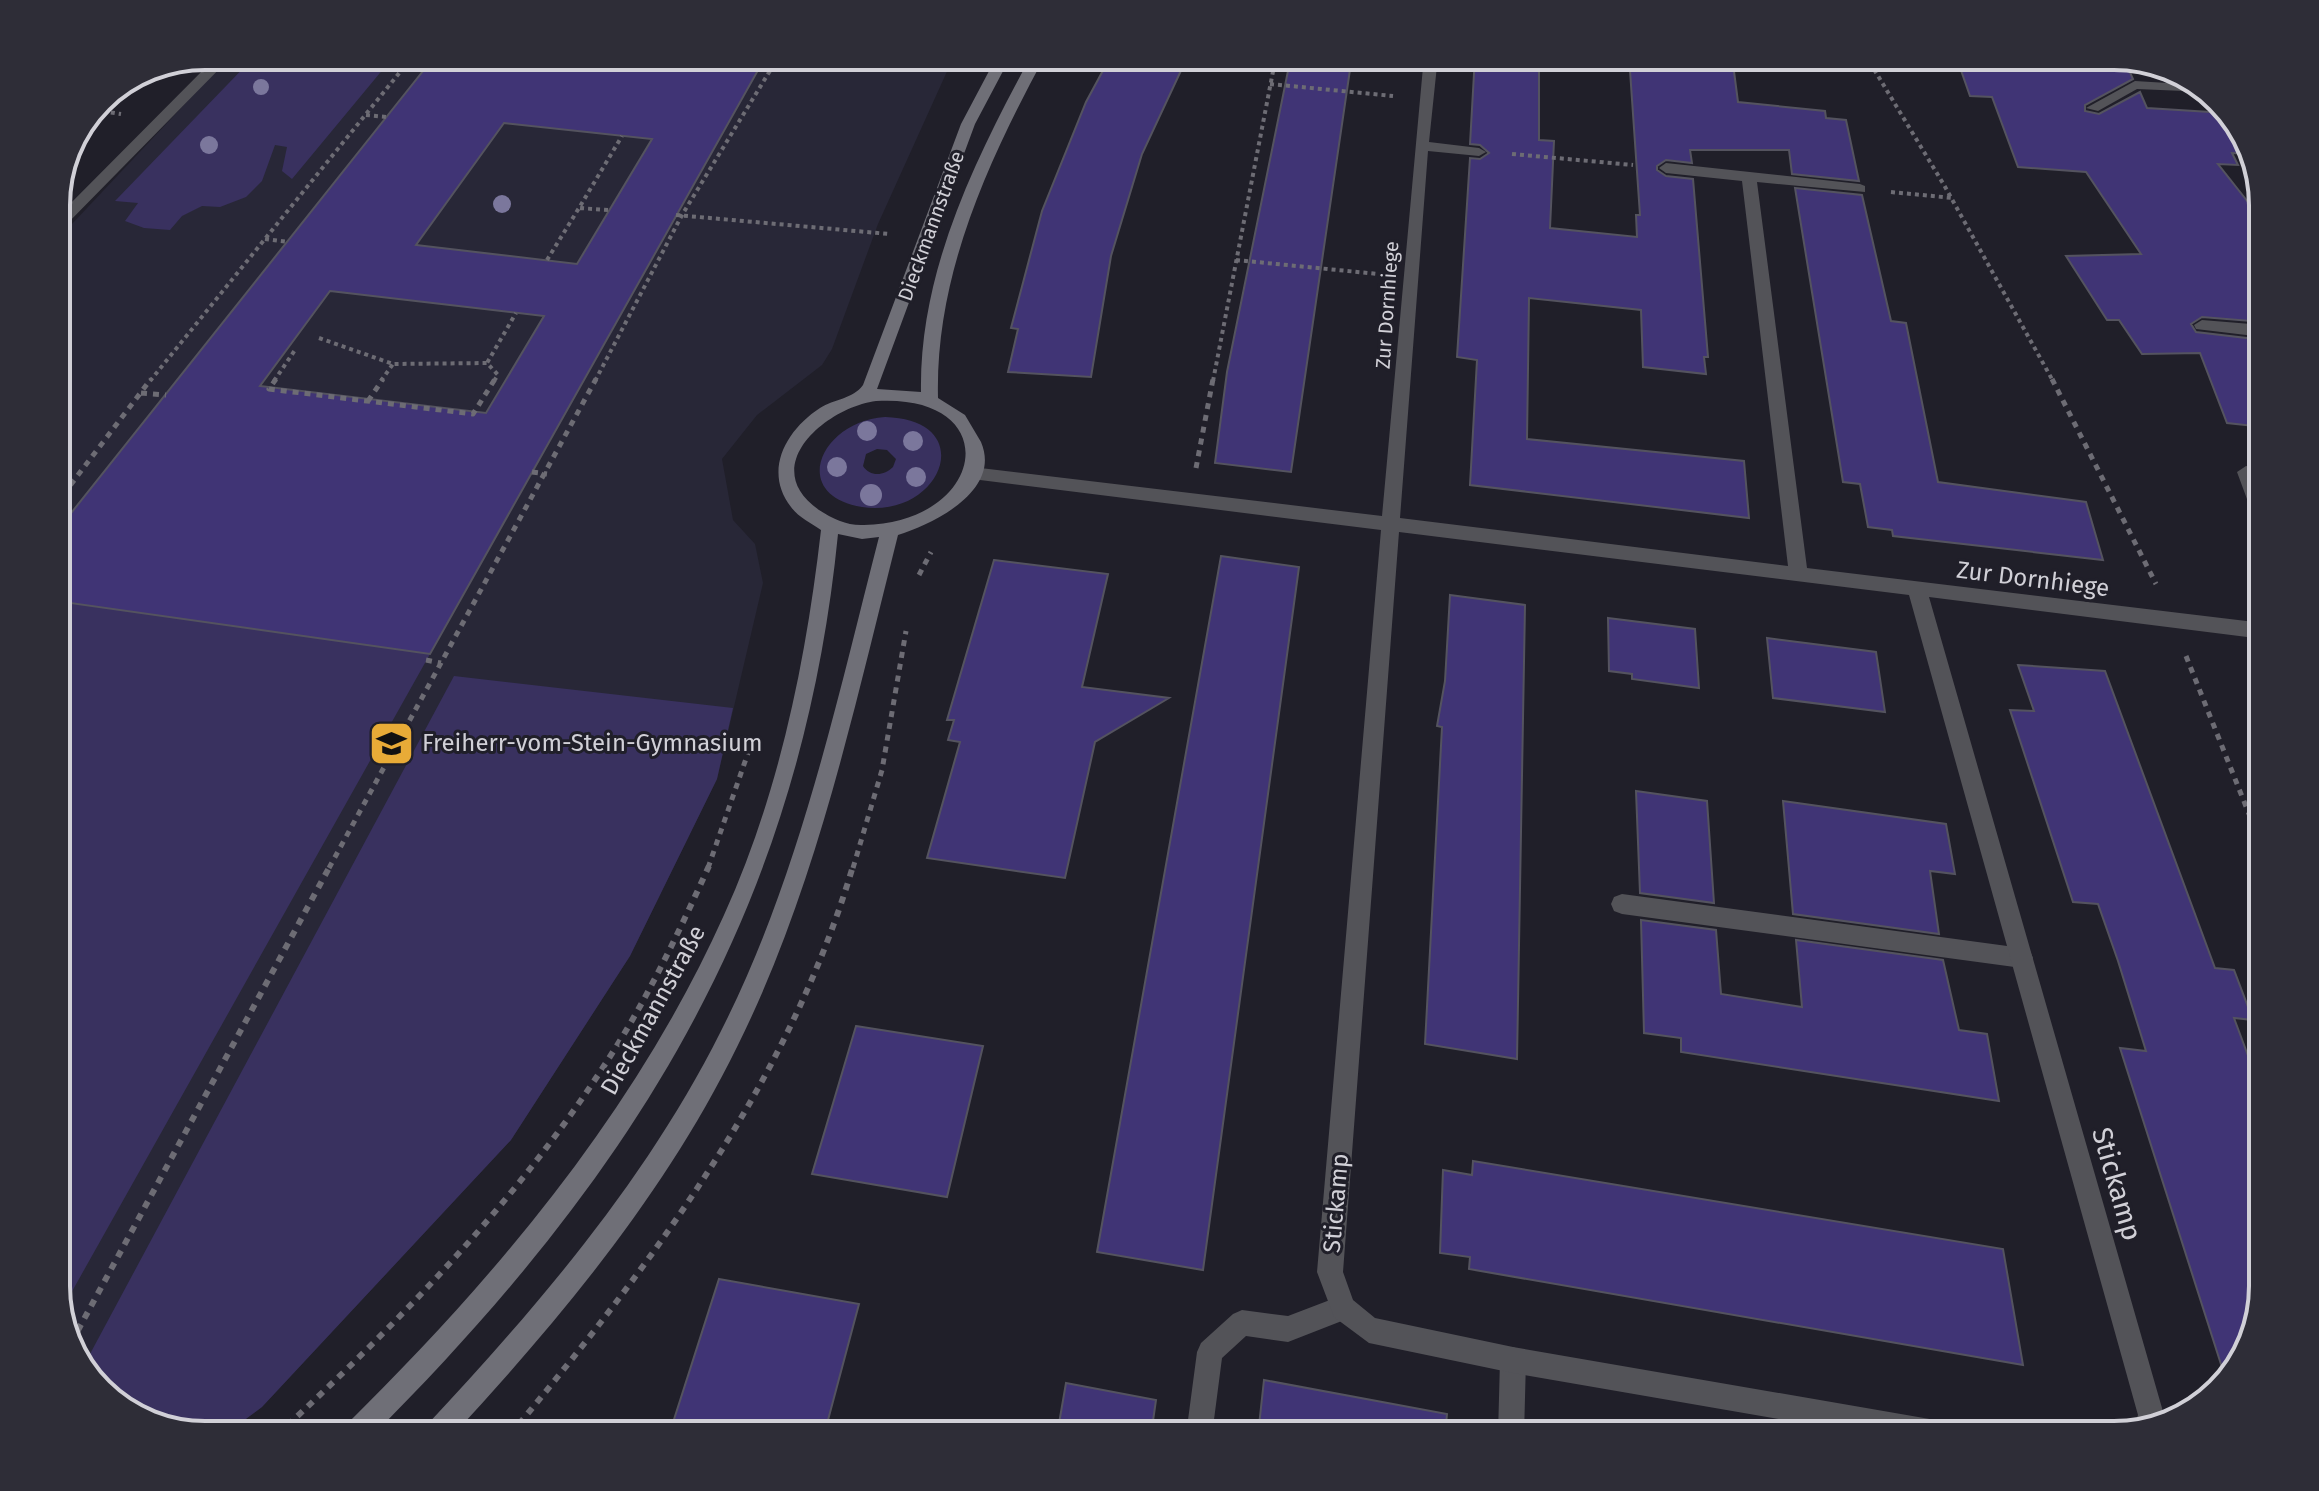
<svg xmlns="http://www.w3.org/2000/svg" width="2319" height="1491" font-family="'Fira Sans',sans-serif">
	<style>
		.built { fill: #282737 }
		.green { fill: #39315f; fill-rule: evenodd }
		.building { fill: #403475; stroke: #54535f; stroke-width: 2; fill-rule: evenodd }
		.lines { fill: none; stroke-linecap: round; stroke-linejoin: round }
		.path-far2 { stroke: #6d6c74; stroke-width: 4; stroke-dasharray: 4 4; stroke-linecap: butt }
		.path-far1 { stroke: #6d6c74; stroke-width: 5; stroke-dasharray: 6 6; stroke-linecap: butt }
		.path { stroke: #6d6c74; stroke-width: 6; stroke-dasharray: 7 7; stroke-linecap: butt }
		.lane { fill: #535358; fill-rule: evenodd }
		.street { fill: #535358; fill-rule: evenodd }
		.secondary { fill: #6f6f77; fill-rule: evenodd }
		.tree { fill: #7b779c }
		.labels { text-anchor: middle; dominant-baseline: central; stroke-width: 6; stroke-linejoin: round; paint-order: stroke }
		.far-street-label { font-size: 20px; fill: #d1d0d7; stroke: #201f29 }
		.street-label { font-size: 24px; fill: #d1d0d7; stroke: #201f29 }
		.poi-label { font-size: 24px; fill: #d1d0d7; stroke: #201f29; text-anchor: start }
		.near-street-label { font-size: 28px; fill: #d1d0d7; stroke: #201f29 }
		.rim { fill: none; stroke: #d1d0d7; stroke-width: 4 }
	</style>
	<rect width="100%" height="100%" fill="#201f29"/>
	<path class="built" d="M230 56H954L878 224 832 349 822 365 757 415 722 459 733 520 755 544 763 583 717 779 630 956 511 1140 262 1407 224 1435H205L123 1410 76 1360 56 1295V241Z"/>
	<path class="green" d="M255 56H394L292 179 282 171 287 147 275 145 262 181 246 197 220 207 202 206 182 216 170 230 144 228 125 221 138 203 115 201Z
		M885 417C981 420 941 519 862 507 788 495 821 421 885 417ZM877 449 887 450 896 459 893 467C884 476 870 477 863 466L866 454Z
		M56 601 430 654 61 1311 56 1295Z
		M454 676 733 708 717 779 630 956 511 1140 262 1407 224 1435H205L123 1410 83 1367Z"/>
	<path class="building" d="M435 56H766L430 654 56 601V532ZM504 123 652 139 577 264 416 245ZM330 291 544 316 486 413 260 386Z
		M1116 56H1178L1176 61 1185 62 1142 154 1111 256 1091 377 1008 372 1018 329 1011 328 1042 211 1086 102 1106 65 1111 66Z
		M1291 56H1352L1291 472 1215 463 1227 372Z
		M1475 56H1539V140L1554 141 1550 228 1637 237 1636 215H1640L1629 56H1732L1738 102 1825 111 1826 118 1846 120 1859 181 1792 174 1789 150H1690L1692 163 1666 160 1657 166V170L1666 176 1693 179 1708 357H1704L1706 374 1643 367 1641 310 1529 298 1527 439 1744 461 1749 518 1470 485 1477 360 1457 357 1470 158 1480 159 1489 153 1480 145 1470 144Z
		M1956 56H2114L2124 59 2133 79 2085 105V111L2099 114 2140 92 2147 108 2226 113 2243 131 2249 154 2232 153 2238 165 2218 164 2263 221V245L2251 247 2263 263V322L2202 317 2191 324 2196 332 2263 340V427L2227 423 2200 353 2142 354 2119 320H2107L2066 256 2141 254 2086 172 2018 167 1992 97 1970 96Z
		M1795 188 1862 195 1891 321 1906 323 1938 482 2086 502 2103 560 1893 536 1892 530 1868 527 1860 484 1843 482Z
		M1221 556 1299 567 1203 1270 1097 1252Z
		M994 560 1108 574 1082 687 1169 698 1095 742 1065 878 927 858 960 742 948 740 954 720H947Z
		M1450 595 1525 605 1517 1059 1425 1044 1442 727 1437 726 1445 681Z
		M1608 618 1695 629 1699 688 1632 679V674L1609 671Z
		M1767 638 1876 652 1885 712 1773 698Z
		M2018 665 2105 671 2215 968 2234 970 2253 1020 2234 1018 2263 1096V1286L2238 1368 2226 1380 2120 1048 2146 1051 2118 961 2098 904 2073 902 2010 710 2034 711Z
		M1636 791 1707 801 1714 903 1640 893Z
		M1783 801 1946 824 1955 874 1930 871 1939 934 1793 914Z
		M1641 920 1716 930 1721 994 1802 1007 1796 940 1943 960 1959 1030 1987 1034 1999 1101 1681 1052V1038L1644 1033Z
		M856 1026 983 1046 947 1197 812 1174Z
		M1473 1161 2003 1249 2023 1365 1469 1269 1470 1257 1440 1253 1443 1170 1472 1175Z
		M719 1279 859 1304 824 1435H669Z
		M1264 1380 1447 1414 1445 1435H1258Z
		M1066 1383 1156 1400 1151 1435H1057Z"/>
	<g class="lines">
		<path class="path-far2" d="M1866 56 1944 185 2053 381
			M763 61 776 63
			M1270 84 1393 96
			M95 110 121 114
			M366 115 387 117
			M1512 154 1633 165
			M1891 192 1953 198
			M608 210 579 208 622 136
			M676 215 889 234
			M265 239 288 242
			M547 260 579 208
			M1236 260 1378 274
			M319 338 393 364 487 363
			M150 381 413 56
			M274 381 295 350
			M381 381 393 364
			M494 381 498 375 487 363 516 313
			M595 381 682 215 779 56
			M1213 381 1276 56"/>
		<path class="path-far1" d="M276 379 269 389 473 414 495 379
			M2052 379 2156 584
			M141 393 166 395
			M368 401 383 379
			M1196 468 1213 379
			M532 472 547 474
			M56 504 151 379
			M919 575 931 552
			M2186 656 2263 849
			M426 660 441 663
			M329 868 596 379
			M708 868 748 753
			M853 868 882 770 906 631"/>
		<path class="path" d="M71 1343 330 866
			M277 1435C406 1316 529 1189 621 1039 655 983 682 925 709 866
			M510 1435C652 1264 789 1082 853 866"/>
		<path class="lane" d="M217 56H232L61 230 56 232V218Z
			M2246 466 2252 467 2263 494V525L2254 518 2237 472Z
			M1622 894 2022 948 2030 951 2033 958 2030 965 2022 968 1622 914 1614 911 1611 904 1614 897Z
			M1343 1295 1352 1299 1356 1308 1352 1317 1288 1342 1246 1336 1222 1358 1212 1435H1186L1197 1352 1201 1343 1233 1314 1242 1310 1288 1316Z
			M1513 1347 1522 1351 1526 1360 1524 1435H1498L1500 1360 1504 1351Z"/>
		<path class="street" d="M1424 56H1438L1429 142 1479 148 1486 152 1479 156 1428 151 1400 518 1788 566 1742 181 1666 173 1659 168 1666 163 1860 184 1865 186V192L1757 182 1807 568 2263 623V639L1929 597 2164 1415 2162 1422 2135 1429 2134 1426 2138 1415 1909 595 1399 532 1343 1272 1353 1300 1375 1318 1513 1347 1947 1422 1956 1426 1960 1435H1870L1513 1373 1369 1343 1334 1317 1317 1272 1381 530 972 479 963 473 972 467 1382 516Z
			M2135 81 2200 85 2207 92 2137 89 2098 111 2086 108Z
			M2202 320 2263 325V337L2196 329 2194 325Z"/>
		<path class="secondary" d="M997 56H1011L975 124 877 389 921 392C919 272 975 159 1031 56H1045C988 161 935 275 938 398L965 415 981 442C1002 491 933 524 898 535 854 708 817 886 737 1047 666 1192 562 1317 453 1435H422L426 1426C539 1305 647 1179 721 1031 799 877 836 704 879 537L862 539 838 534C801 910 635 1173 373 1435H341L345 1426C497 1276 636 1111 724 915 779 794 806 661 821 530 811 523 798 517 791 507 763 471 786 430 820 408 834 399 853 399 863 385L961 124ZM876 401C1006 393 988 522 864 525 848 526 833 519 819 510 757 467 825 408 876 401Z"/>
	</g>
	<g class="tree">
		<circle cx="261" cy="87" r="8"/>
		<circle cx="209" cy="145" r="9"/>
		<circle cx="502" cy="204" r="9"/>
		<circle cx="867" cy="431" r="10"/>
		<circle cx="913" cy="441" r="10"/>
		<circle cx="837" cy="467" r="10"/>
		<circle cx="916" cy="477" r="10"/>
		<circle cx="871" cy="495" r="11"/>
	</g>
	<defs>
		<symbol id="school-square" viewBox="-11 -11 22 22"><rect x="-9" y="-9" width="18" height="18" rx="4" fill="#e8ab37" stroke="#201f29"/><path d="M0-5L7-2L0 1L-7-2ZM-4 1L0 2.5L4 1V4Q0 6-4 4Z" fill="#111"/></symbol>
	</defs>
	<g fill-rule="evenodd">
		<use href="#school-square" x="366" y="718" width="51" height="51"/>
	</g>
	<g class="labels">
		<g class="far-street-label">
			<text transform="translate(931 226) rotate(-70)">Dieckmannstraße</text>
			<text transform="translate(1387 305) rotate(-86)">Zur Dornhiege</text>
		</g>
		<g class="street-label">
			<text transform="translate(2033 579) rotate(7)">Zur Dornhiege</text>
			<text transform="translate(653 1010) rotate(-61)">Dieckmannstraße</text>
			<text transform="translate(1336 1203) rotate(-85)">Stickamp</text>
		</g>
		<g class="poi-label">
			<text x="422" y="743">Freiherr-vom-Stein-Gymnasium</text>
		</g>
		<g class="near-street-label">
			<text transform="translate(2117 1184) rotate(74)">Stickamp</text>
		</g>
	</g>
	<path d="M0 0H2319V1491H0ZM205 70H2114A135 135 0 0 1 2249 205V1286A135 135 0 0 1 2114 1421H205A135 135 0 0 1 70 1286V205A135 135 0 0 1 205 70Z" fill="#2e2d37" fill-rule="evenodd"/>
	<path class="rim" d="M205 70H2114A135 135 0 0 1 2249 205V1286A135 135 0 0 1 2114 1421H205A135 135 0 0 1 70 1286V205A135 135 0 0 1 205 70Z"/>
</svg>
